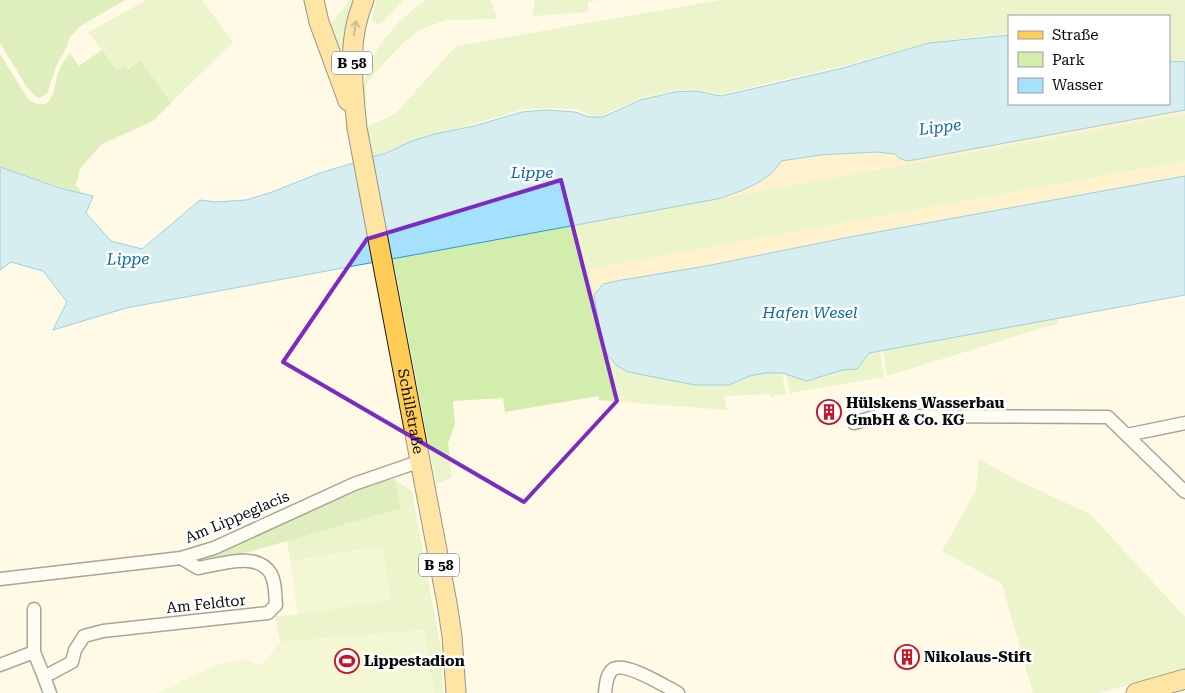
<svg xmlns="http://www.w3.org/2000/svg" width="1185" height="693" font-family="'Roboto Serif',serif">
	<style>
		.green { fill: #d2edac }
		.forest { fill: #b5df8a }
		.sand { fill: #ffe8ae }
		.pitch { fill: #e4f3bf }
		.water { fill: #a5e1fd; stroke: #249ddb }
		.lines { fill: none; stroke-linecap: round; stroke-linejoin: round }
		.street-casing { stroke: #3d3d3d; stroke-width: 15 }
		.primary-casing { stroke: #1b1b1b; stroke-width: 21 }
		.street { stroke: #fff; stroke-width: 12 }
		.primary { stroke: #ffcc56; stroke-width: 19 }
		.oneway { stroke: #917534 }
		.marked { fill: none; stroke: #7b2cbf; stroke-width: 4; stroke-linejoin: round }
		.labels { text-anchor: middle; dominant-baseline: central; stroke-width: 5; stroke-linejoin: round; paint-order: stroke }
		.shield { fill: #fff; stroke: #545454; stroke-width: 1 }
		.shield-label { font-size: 14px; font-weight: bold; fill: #0a0a0a }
		.poi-label { font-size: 15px; font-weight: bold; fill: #0a0a0a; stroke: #fff; text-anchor: start }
		.street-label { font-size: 15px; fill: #0a0a0a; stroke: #fff }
		.water-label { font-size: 16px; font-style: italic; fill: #096aa6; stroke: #fff }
	</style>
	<rect width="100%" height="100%" fill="#fff9e6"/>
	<path class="green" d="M147 0H202L233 42 171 103 142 63 130 69 127 65 116 70 88 32Z
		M350 0H358L349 85 326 30Z
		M377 0H404L382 23 378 24 371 20Z
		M426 0H491L497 19 446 20 421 29 401 45 374 74 366 85 367 103H362C363 58 390 25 426 0Z
		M535 0H598L588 2V12L532 16Z
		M720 0H1185V61L1169 60V16H1009V33L928 43 843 66 721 94 696 90 674 91 640 98 601 116 590 115 576 109 545 108 521 110 412 141 373 157 367 127 395 114 456 46Z
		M1185 114V161L590 269 603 349 729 385 750 376 765 373H782L786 394 770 397V394L724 396 727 410 599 400 598 396 505 412 503 398 453 401 455 424 448 443 452 478 436 484 393 258 1037 140Z
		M1057 318 1058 324 1042 328 887 376 883 351Z
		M880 351 884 377 790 393 786 374 807 381 842 370 857 369 869 353Z
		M979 459 1023 483 1090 514 1185 617V669L1099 693H1033L1002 584 942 551 976 490Z
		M394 479 412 491 441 650 443 693H435L424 630 280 642 275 616 298 615 383 546 290 561 287 541 401 508 396 483Z"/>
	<path class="forest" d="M0 0H125L79 27 70 37 66 48 57 64 47 94 38 98 28 89 0 43Z
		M102 50 116 70 126 65 128 69 141 61 171 103 153 121 102 144 80 169 76 185 82 194 0 167V54L28 99C55 117 53 86 59 70 62 64 66 58 70 53L79 66Z
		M394 479 396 483 401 508 238 555 198 565 194 558 214 552 370 484Z"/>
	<path class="sand" d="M1185 110V114L717 199C739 192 770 183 781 161L820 155 876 152 895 154 899 158 913 160Z
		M1185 161V176L850 237 706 266 622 280 603 284 594 295 590 269Z"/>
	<path class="pitch" d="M383 546 391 600 298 615 290 561Z
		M424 630 435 693H157L221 663 245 659 261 666 280 642Z"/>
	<path class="water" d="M1009 35V104H1169V61L1185 62V110L913 160 907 161 899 158 895 154 876 152 820 155 781 161C770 182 739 192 717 199L126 308 53 330 67 302 43 271 11 262 0 270V167L63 189 93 196 86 213 111 241 142 249 200 200 216 202 246 200 272 192 320 173 386 153 412 141 435 134 474 126 522 112 545 110 561 111 575 112 589 117H603L640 100 675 92 696 91 721 96 843 68 929 43Z
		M1185 176V295L869 353 857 369 842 370 807 381 782 373H765L750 376 729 385H695L628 372 616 365 603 349 594 295 603 284 622 280 706 266 850 237Z"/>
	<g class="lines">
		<defs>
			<path id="street" d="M854 423 877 416 1108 417 1185 492
				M1127 435 1185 423
				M0 579 181 558 214 548 354 484 412 464 420 462
				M34 609V652L44 677
				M0 665 34 652
				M50 693 44 677 72 662 75 650 84 636 103 631 268 613 276 605C275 596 276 583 271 574 257 550 219 565 198 568L181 558
				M605 693C606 685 606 676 612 670 623 660 665 686 678 693"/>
			<g id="primary">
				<path d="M314 0 319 22 348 101"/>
				<path id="s1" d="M364 0C346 42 353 85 357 128L447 603 452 636 456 693"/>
				<path d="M1136 693 1185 679"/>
			</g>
		</defs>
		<use href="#street" class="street-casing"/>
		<use href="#primary" class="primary-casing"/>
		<use href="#street" class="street"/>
		<use href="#primary" class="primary"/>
	</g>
	<defs><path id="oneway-shaft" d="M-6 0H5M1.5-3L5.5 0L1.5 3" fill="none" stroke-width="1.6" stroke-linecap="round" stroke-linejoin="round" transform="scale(1.25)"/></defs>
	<use class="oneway" href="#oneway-shaft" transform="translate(355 28) rotate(-80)"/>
	<path d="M0 0H1185V693H0ZM561 180 617 401 524 502 283 362 367 239Z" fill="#fff9e6" fill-opacity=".55" fill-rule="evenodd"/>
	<path class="marked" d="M561 180 617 401 524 502 283 362 367 239Z"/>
	<defs>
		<symbol id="building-ring" viewBox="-11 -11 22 22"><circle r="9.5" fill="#fff" stroke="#c61528" stroke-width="1.5"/><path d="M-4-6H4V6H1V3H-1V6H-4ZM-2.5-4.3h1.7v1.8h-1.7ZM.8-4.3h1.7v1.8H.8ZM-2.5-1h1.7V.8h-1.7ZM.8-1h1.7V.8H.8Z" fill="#c61528"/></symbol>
		<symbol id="stadium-ring" viewBox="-11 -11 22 22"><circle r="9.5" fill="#fff" stroke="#c61528" stroke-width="1.5"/><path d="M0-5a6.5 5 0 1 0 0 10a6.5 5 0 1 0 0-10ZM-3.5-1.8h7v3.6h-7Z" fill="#c61528"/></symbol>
	</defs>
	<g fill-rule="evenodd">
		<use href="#building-ring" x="815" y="398" width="28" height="28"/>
		<use href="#building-ring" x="893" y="643" width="28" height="28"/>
		<use href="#stadium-ring" x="333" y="647" width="28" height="28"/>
	</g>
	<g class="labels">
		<g class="shield">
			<rect x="332" y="51.5" width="40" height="23" rx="4"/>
			<rect x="419" y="553.5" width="40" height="23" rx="4"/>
		</g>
		<g class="shield-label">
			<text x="352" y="63">B 58</text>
			<text x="439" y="565">B 58</text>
		</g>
		<g class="poi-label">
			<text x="846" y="403">Hülskens Wasserbau<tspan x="846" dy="17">GmbH &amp; Co. KG</tspan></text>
			<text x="924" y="657">Nikolaus-Stift</text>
			<text x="364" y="661">Lippestadion</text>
		</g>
		<g class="street-label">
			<text stroke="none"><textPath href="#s1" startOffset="418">Schillstraße</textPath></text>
			<text transform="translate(237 517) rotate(-23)">Am Lippeglacis</text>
			<text transform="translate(206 604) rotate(-6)">Am Feldtor</text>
		</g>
		<g class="water-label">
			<text transform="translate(940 127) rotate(-7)">Lippe</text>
			<text x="532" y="172">Lippe</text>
			<text transform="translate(128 259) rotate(-1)">Lippe</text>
			<text x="810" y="312">Hafen Wesel</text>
		</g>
	</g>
	<rect x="1008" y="15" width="162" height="90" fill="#ffffff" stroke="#9d9d9d"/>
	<rect x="1018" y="31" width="25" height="8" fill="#ffcc56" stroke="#9d9d9d"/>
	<text x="1052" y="40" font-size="15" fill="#0a0a0a">Straße</text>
	<rect x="1018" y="52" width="25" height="15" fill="#d2edac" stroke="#9d9d9d"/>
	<text x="1052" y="65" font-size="15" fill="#0a0a0a">Park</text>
	<rect x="1018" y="78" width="25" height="15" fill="#a5e1fd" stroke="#9d9d9d"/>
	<text x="1052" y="90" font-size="15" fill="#0a0a0a">Wasser</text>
</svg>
